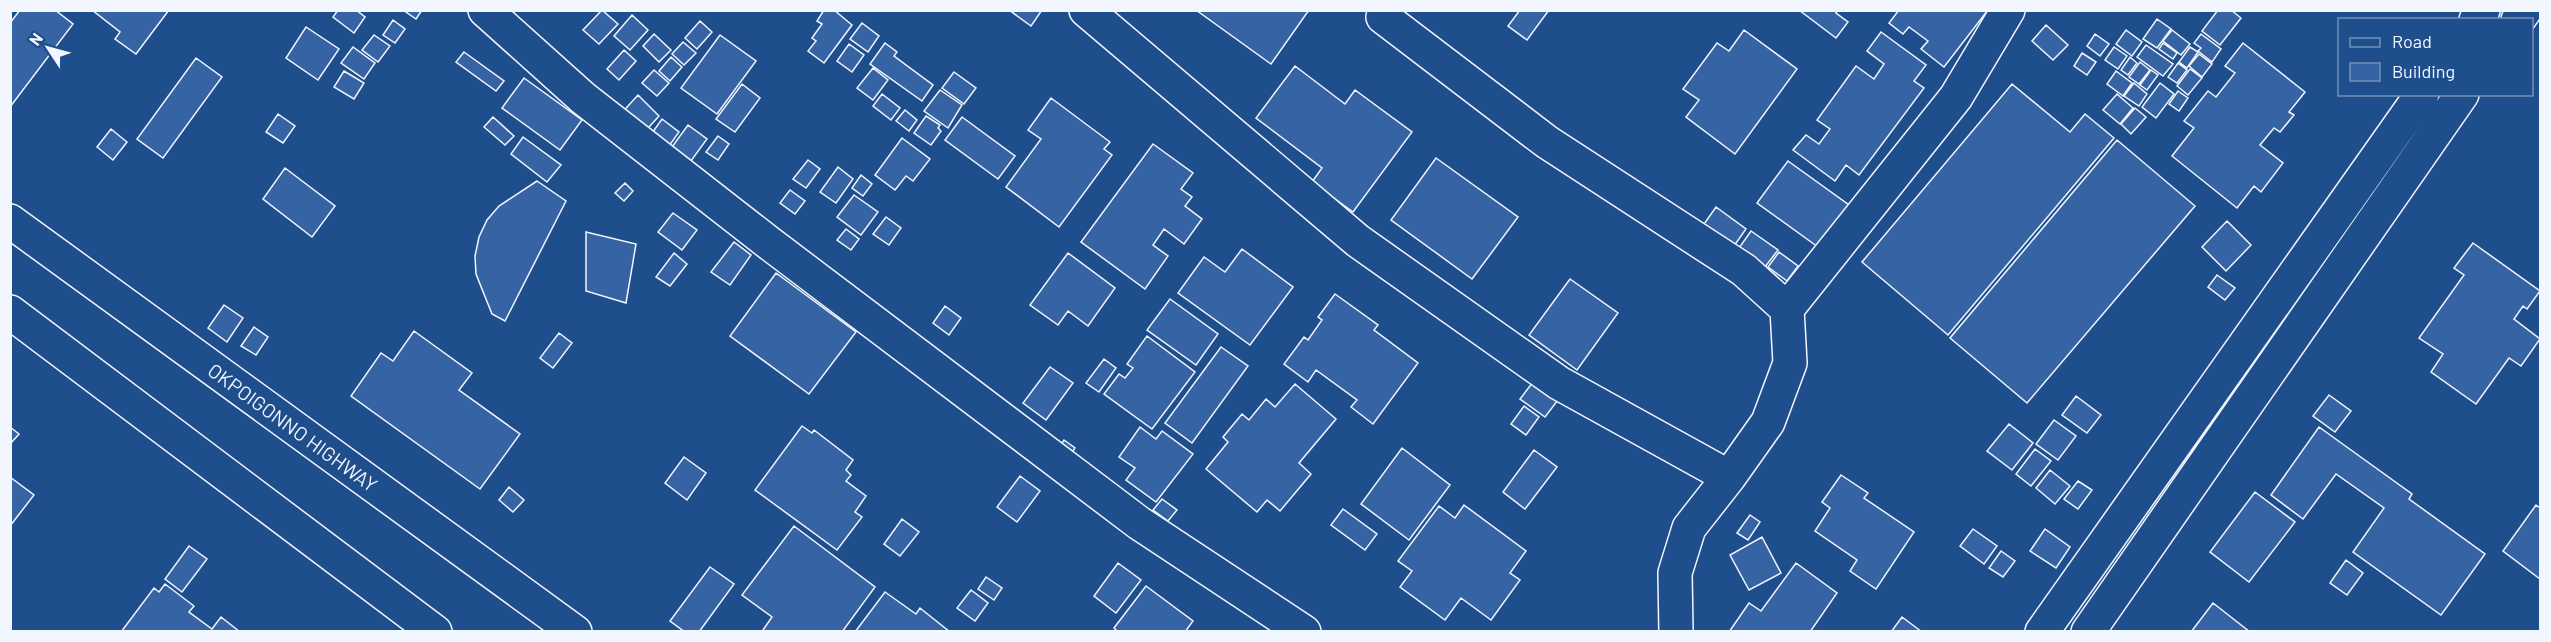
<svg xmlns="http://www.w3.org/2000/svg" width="2551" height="642" font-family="Barlow,sans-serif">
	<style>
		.building { fill: #3563a3; stroke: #f2f6ff; stroke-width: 1.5 }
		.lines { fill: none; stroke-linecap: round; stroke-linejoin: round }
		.minor-casing { stroke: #f2f6ff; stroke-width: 36 }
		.minor { stroke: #1f4e8c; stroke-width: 33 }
		.labels { text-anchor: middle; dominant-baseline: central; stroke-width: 4.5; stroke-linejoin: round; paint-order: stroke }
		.street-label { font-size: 20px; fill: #f2f6ff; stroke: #1f4e8c }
	</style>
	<rect width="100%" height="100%" fill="#1f4e8c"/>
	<path class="building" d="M20 10H55L73 24 10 107V23Z
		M92 10H169L136 54 115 39 120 32Z
		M338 10H356L365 17 354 33 333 17Z
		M403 10H422L416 19Z
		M602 10 618 24 599 44 583 30Z
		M824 10H834L852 25 824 63 808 51 816 41 812 38 822 24 817 21Z
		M1009 10H1042L1031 26Z
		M1196 10H1309L1271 64Z
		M1520 10H1549L1527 40 1508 26Z
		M1799 10H1838L1836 13 1848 22 1836 38Z
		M1899 10H1988L1944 67 1921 49 1928 41 1909 27 1903 34 1889 23Z
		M2218 10H2231L2241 18 2220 45 2202 31Z
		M632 15 648 30 630 50 614 36Z
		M2157 19 2171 29 2157 48 2143 39Z
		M393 20 405 29 395 43 383 35Z
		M700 21 712 32 697 49 685 38Z
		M862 23 879 36 868 52 850 39Z
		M2046 25 2068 45 2053 60 2032 41Z
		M306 27 339 49 318 80 286 58Z
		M1744 30 1797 69 1735 154 1686 117 1699 100 1683 89 1717 43 1729 51Z
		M2126 30 2142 42 2132 56 2116 44Z
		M2172 30 2190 44 2181 55 2163 41Z
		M1881 32 1926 65 1914 81 1924 88 1859 175 1846 165 1835 181 1793 150 1806 135 1819 144 1830 129 1817 120 1856 66 1874 79 1884 64 1867 51Z
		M654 34 671 50 659 62 643 46Z
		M2095 34 2109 44 2100 56 2087 46Z
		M2201 34 2221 49 2212 62 2198 51 2201 48 2194 43Z
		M374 35 390 46 378 62 362 50Z
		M720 35 756 61 717 114 681 88Z
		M683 42 696 53 684 65 672 54Z
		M885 43 897 52 894 56 933 85 922 101 870 64Z
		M2163 43 2177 53 2173 59 2159 49Z
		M2243 43 2305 92 2289 112 2294 115 2280 132 2274 128 2260 145 2283 163 2261 192 2254 186 2237 208 2172 156 2194 128 2184 121 2208 91 2216 97 2235 73 2225 66Z
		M849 44 864 55 852 72 837 61Z
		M2146 45 2173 64 2163 76 2137 57Z
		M353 47 375 63 364 79 341 63Z
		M2114 47 2127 56 2118 69 2105 60Z
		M2190 47 2198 52 2187 68 2179 62Z
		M624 50 636 61 619 80 607 69Z
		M464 52 504 81 496 91 456 62Z
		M2082 53 2096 62 2087 75 2074 66Z
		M2199 54 2212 64 2202 77 2189 66Z
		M671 57 682 67 670 81 659 71Z
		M2130 57 2137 63 2128 75 2121 70Z
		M196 58 222 77 163 158 137 139Z
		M2140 62 2150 70 2139 84 2129 77Z
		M2178 63 2187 70 2177 83 2168 77Z
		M1295 66 1345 104 1355 90 1412 132 1353 212 1312 182 1322 168 1256 118Z
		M873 68 888 80 873 100 857 88Z
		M2190 69 2202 78 2188 95 2177 86Z
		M654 70 669 83 657 96 642 83Z
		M2151 70 2158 75 2147 90 2140 85Z
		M344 71 364 83 354 99 334 87Z
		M2116 71 2132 83 2123 96 2107 84Z
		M954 72 976 88 964 104 942 88Z
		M524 78 582 120 560 150 502 108Z
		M2134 83 2147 94 2139 106 2124 96Z
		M2160 83 2174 94 2156 118 2142 107Z
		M742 84 760 98 735 132 716 119Z
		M2012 84 2070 132 2085 114 2114 138 1948 335 1862 262Z
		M940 90 962 105 948 128 924 111Z
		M2178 91 2188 98 2179 111 2169 104Z
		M882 94 900 108 891 120 873 106Z
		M2117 94 2133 108 2120 124 2103 110Z
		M638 95 659 116 640 137 618 117Z
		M1051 98 1110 142 1104 149 1112 155 1059 227 1006 187 1041 139 1028 130Z
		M2135 108 2146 117 2131 134 2121 124Z
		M905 110 917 120 909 131 896 121Z
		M278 114 295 126 283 143 266 132Z
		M926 116 940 125 938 128 941 131 931 145 914 133Z
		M493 117 514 136 505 145 484 127Z
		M962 117 1015 156 998 179 945 140Z
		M662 119 679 132 664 153 647 140Z
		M688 125 707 139 688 165 669 151Z
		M111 129 127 142 113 160 97 147Z
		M718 136 729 144 718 160 706 152Z
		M523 137 561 165 547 182 511 154Z
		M902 138 930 159 913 181 906 176 895 190 875 175Z
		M2117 140 2195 206 2027 403 1950 338Z
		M1153 144 1193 173 1181 189 1192 197 1185 206 1202 219 1184 244 1164 229 1153 245 1168 256 1145 289 1081 242Z
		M1436 158 1518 217 1472 279 1391 220Z
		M808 160 820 169 806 188 793 179Z
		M1788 161 1849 205 1818 247 1757 203Z
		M838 167 853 179 836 203 820 192Z
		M285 168 335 206 312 237 263 199Z
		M861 175 872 184 863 196 852 188Z
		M537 181 566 201 505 321 492 314 476 274 475 256 479 237 487 220 499 206Z
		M625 183 633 191 624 201 615 193Z
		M790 190 805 201 795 214 780 203Z
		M854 195 878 212 861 235 837 217Z
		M1716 207 1746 229 1734 246 1704 224Z
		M673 213 697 230 682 250 658 232Z
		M886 217 901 228 889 245 873 234Z
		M2227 221 2251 245 2226 271 2202 247Z
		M846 229 859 239 851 250 837 240Z
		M1751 231 1778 250 1765 267 1739 248Z
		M586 232 636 244 626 303 586 291Z
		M734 242 751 255 730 285 711 272Z
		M2473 243 2540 291 2527 309 2523 306 2514 319 2540 339 2521 366 2509 358 2476 404 2431 372 2443 354 2419 338 2464 275 2454 268Z
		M1242 249 1293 287 1250 345 1178 293 1204 257 1225 272Z
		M1779 252 1798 266 1787 281 1768 267Z
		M674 253 687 264 670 286 656 277Z
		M1068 253 1115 288 1088 326 1068 311 1058 325 1030 305Z
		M776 273 856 332 809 394 730 336Z
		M2217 275 2235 288 2225 300 2208 287Z
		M1570 279 1618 313 1577 370 1529 335Z
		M1335 294 1378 325 1374 330 1418 363 1373 424 1351 407 1357 400 1316 370 1308 382 1284 364 1304 337 1308 340 1322 320 1318 317Z
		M1170 299 1218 334 1196 365 1147 330Z
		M224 305 243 318 227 342 208 328Z
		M945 306 961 318 949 335 933 323Z
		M254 327 268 337 256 355 241 346Z
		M414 331 472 373 459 390 520 434 480 489 351 396 381 353 393 361Z
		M559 333 572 343 553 368 540 358Z
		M1147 336 1195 372 1152 429 1104 394 1119 374 1125 378 1133 368 1127 364Z
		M1221 347 1248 366 1192 443 1165 423Z
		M1104 359 1116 368 1099 392 1086 383Z
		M1050 367 1073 383 1046 420 1023 403Z
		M1533 382 1558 400 1545 417 1520 399Z
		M1295 384 1336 419 1299 463 1311 474 1280 511 1267 500 1257 512 1206 469 1228 442 1223 437 1242 414 1249 420 1266 399 1275 407Z
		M2329 395 2351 411 2335 432 2313 416Z
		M2076 396 2101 415 2087 433 2062 415Z
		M1524 406 1539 417 1526 435 1511 424Z
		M2054 420 2076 436 2058 460 2036 444Z
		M2009 424 2033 443 2012 470 1987 451Z
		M802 426 812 433 814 430 853 460 846 470 851 475 846 481 866 496 855 512 862 517 837 550 755 490Z
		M10 427 19 434 10 444Z
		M1140 427 1156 439 1162 431 1193 454 1156 502 1126 480 1135 468 1119 457Z
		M2319 427 2412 494 2409 499 2485 554 2441 615 2353 552 2384 508 2336 474 2303 519 2271 495Z
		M1064 440 1075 448 1066 461 1055 453Z
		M1402 448 1450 485 1409 540 1361 504Z
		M2035 449 2051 461 2031 486 2016 474Z
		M1534 450 1557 467 1525 509 1503 492Z
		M684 457 706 473 687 500 665 483Z
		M2050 470 2070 486 2055 504 2036 488Z
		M1841 475 1868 493 1864 498 1914 532 1876 589 1850 571 1857 560 1815 531 1830 508 1822 502Z
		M1020 476 1040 491 1017 522 997 507Z
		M10 477 34 495 10 526Z
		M2078 481 2092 490 2078 509 2064 499Z
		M509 487 524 500 513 512 499 500Z
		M2255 492 2295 522 2249 582 2210 552Z
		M1162 499 1177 510 1168 521 1153 510Z
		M1464 505 1526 551 1510 573 1520 580 1491 620 1461 598 1445 620 1400 587 1412 571 1398 561 1439 506 1455 518Z
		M2536 505 2540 508V579L2503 551Z
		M1343 509 1377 534 1365 550 1331 525Z
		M1750 515 1760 522 1748 540 1737 533Z
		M902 519 919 532 900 556 884 544Z
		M794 526 875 587 842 632H765L763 630 772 617 742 595Z
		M1973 529 1997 546 1984 564 1960 546Z
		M2045 529 2070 547 2056 568 2030 551Z
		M1762 537 1781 573 1749 590 1730 555Z
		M189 546 207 559 182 592 165 579Z
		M2001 551 2015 561 2003 577 1989 568Z
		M2346 560 2363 573 2347 595 2330 583Z
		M1118 563 1141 580 1116 613 1094 596Z
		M1796 563 1837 593 1810 632H1729L1749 603 1761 611Z
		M710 567 734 584 699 632H685L670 621Z
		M986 577 1002 588 994 600 978 589Z
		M165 584 194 606 189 612 212 629 221 617 240 632H121L154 588 159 592Z
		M1146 586 1193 621 1185 632H1118L1114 628Z
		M971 590 988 603 975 621 957 608Z
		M885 592 916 614 920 608 950 632H855Z
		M2213 603 2250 632H2191Z
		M1902 617 1922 632H1891Z"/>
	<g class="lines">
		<defs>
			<path id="minor" d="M485 10 583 98 769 243 1139 523 1304 632
				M1086 10 1358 241 1559 383 1729 477
				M1383 17 1547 142 1744 270 1787 309 1790 363 1768 422 1729 477 1689 528 1675 573 1676 632
				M2476 20 2483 10
				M2518 20 2525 10
				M10 221 575 632
				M1787 309 1956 97 2008 10
				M10 312 435 632
				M2042 632 2422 94
				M2088 632 2462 94"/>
		</defs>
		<use href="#minor" class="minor-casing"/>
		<use href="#minor" class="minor"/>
	</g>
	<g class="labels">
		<g class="street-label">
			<text transform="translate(293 427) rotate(36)">OKPOIGONNO HIGHWAY</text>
		</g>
	</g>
	<rect width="2551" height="642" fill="none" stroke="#f2f6ff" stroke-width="24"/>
	<rect x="2338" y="18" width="195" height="78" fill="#1f4e8c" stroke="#7391ba" stroke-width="1.5"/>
	<rect x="2350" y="38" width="30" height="9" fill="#1f4e8c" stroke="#7391ba" stroke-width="1.5"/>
	<text x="2392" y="48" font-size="18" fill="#f2f6ff">Road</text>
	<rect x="2350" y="63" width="30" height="18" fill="#3563a3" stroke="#7391ba" stroke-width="1.5"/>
	<text x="2392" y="78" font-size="18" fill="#f2f6ff">Building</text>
	<g transform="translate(48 48) rotate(306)" stroke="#1f4e8c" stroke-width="4.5" paint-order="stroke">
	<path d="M0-4.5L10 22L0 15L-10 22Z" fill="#f2f6ff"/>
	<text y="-9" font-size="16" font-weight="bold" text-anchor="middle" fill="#f2f6ff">N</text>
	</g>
</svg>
